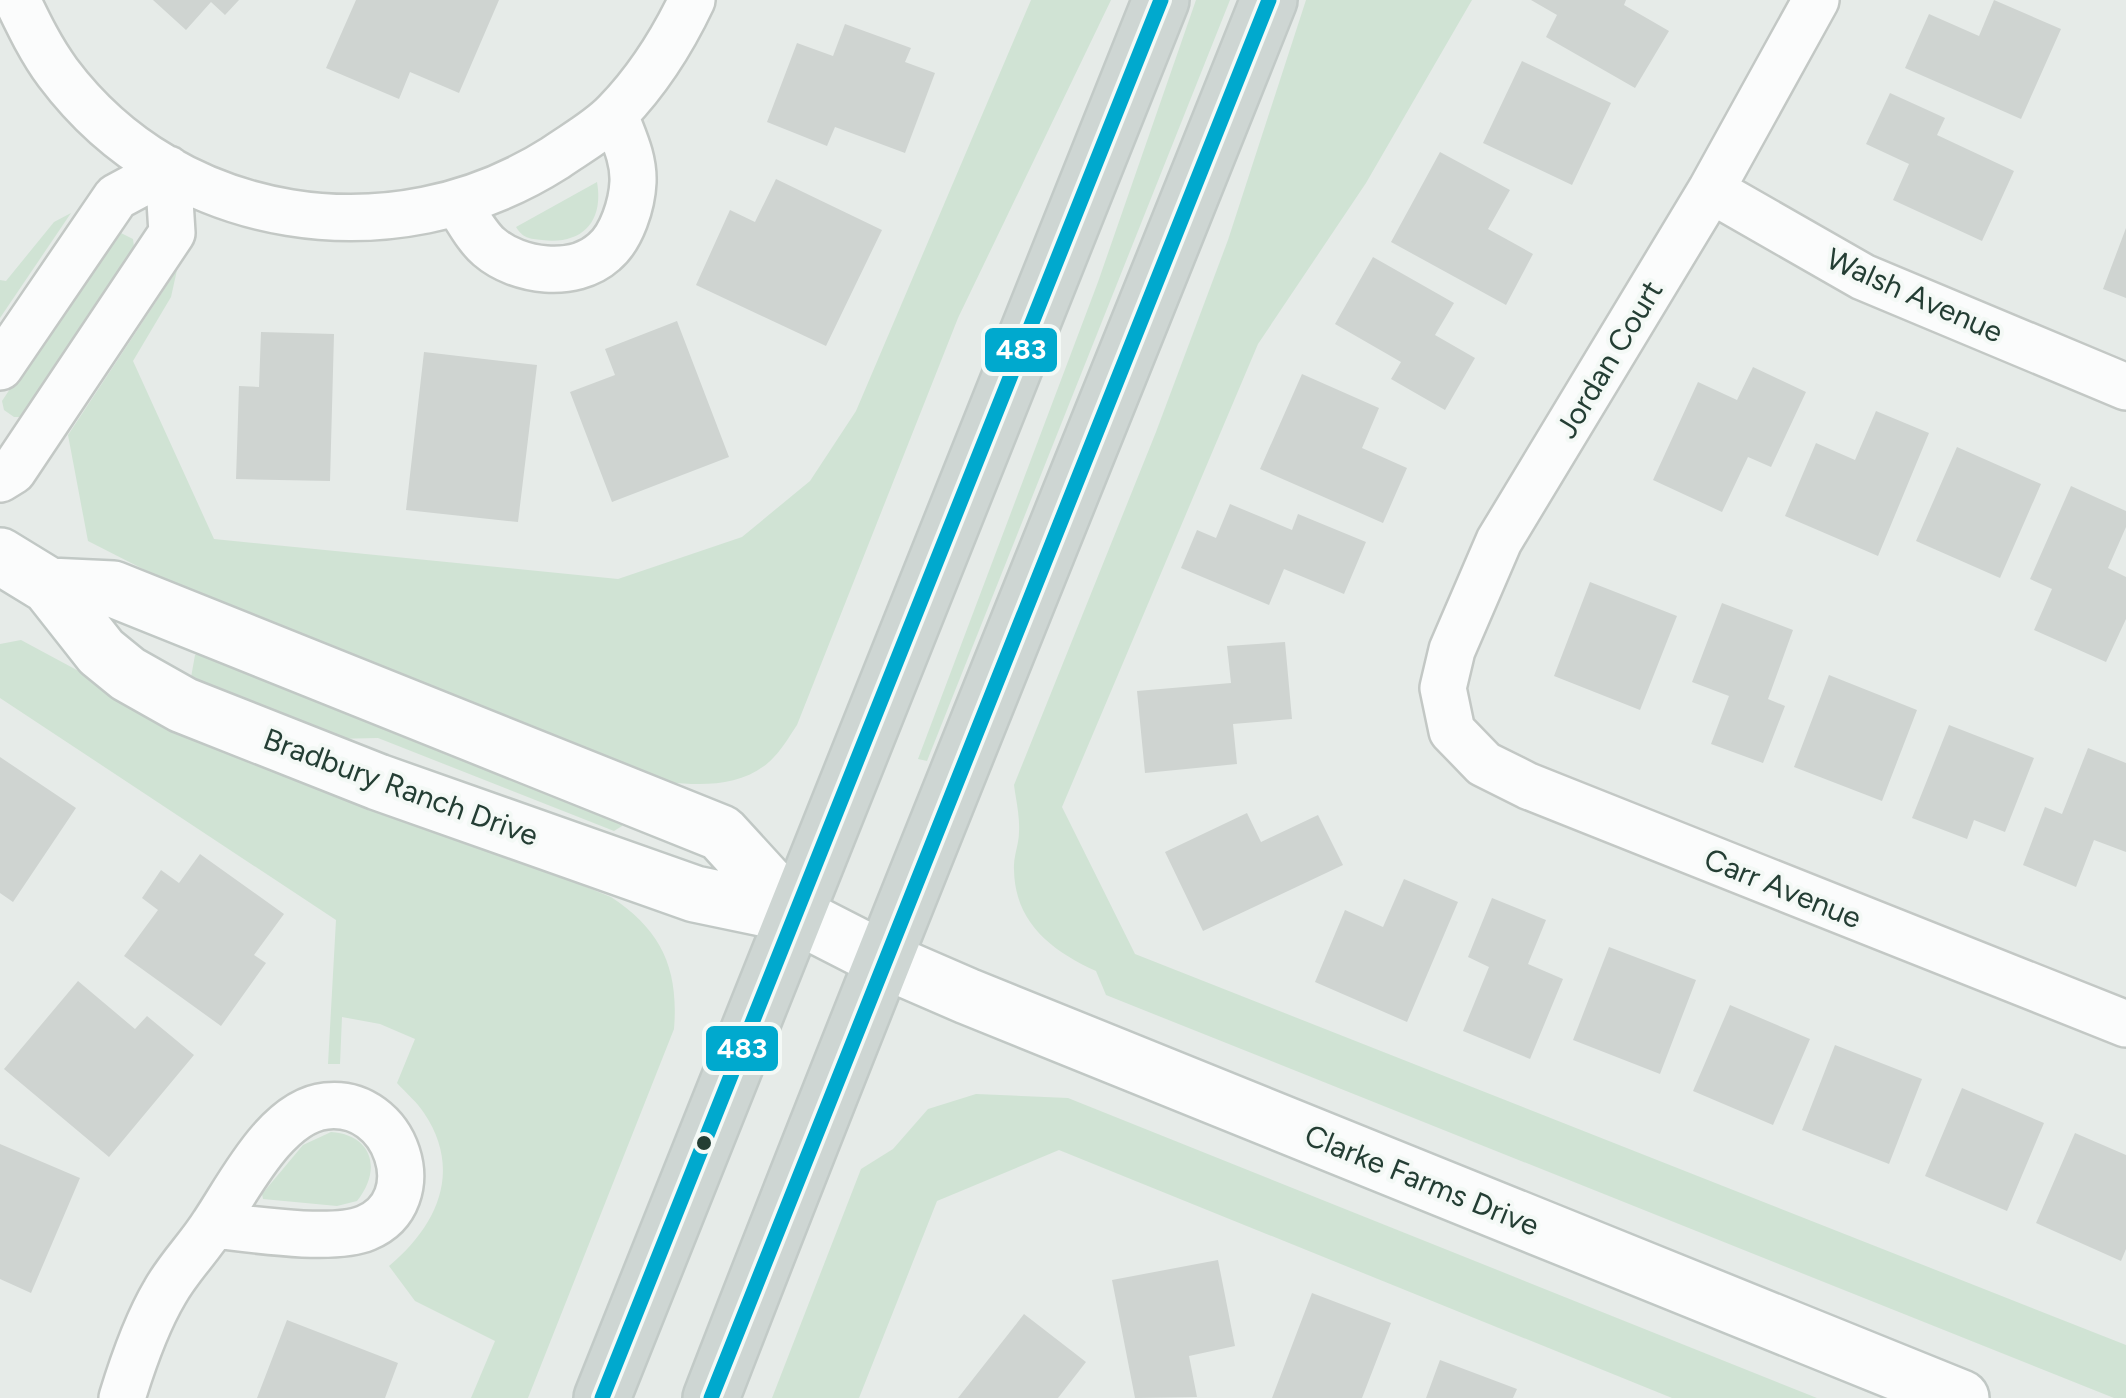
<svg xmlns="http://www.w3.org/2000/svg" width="2126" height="1398" font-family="Figtree,sans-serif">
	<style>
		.grass { fill: #d0e3d4 }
		.building { fill: #cfd4d1 }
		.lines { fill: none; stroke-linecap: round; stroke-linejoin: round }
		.street-casing { stroke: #c3c8c5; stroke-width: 50 }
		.secondary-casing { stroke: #c1c8c5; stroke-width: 60 }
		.primary-casing { stroke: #c2cac7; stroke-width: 60 }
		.street { stroke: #fbfcfc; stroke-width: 45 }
		.secondary { stroke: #fbfcfc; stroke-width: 55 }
		.primary { stroke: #ced6d3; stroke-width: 55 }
		.bus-1-casing { stroke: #f4f9f6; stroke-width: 22 }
		.bus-1 { stroke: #00a9ce; stroke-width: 15 }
		.bus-dot { fill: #243e34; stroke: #f4f9f6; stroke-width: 4 }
		.labels { text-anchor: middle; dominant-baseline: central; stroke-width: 8; stroke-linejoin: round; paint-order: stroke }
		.street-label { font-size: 30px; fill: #243e34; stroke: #f4f9f6 }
		.line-badge { stroke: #f4f9f6; stroke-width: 4 }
		.badge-label { font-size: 28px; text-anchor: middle; font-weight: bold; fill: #fff }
	</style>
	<rect width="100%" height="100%" fill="#e6ebe8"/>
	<path class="grass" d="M1031 0H1111L958 318 797 725C790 735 783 748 774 757 740 794 683 784 640 779L243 620 88 541 68 435 177 270 171 297 133 361 214 539 618 579 742 537 810 481 856 411Z
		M1196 0H1230L927 761 918 759 1098 282Z
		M1306 0H1472L1366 183 1258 344 1062 807 1135 954 2126 1345V1398H2114L1106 995 1096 971C1052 951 1015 923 1014 870 1013 856 1019 845 1019 832 1020 817 1016 800 1014 785L1156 432 1228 240Z
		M597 182C604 222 582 245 542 240 529 239 523 238 516 227Z
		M71 213 0 318V280L6 281 54 222Z
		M121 233 133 239 134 247 28 412 23 417H14L4 410 2 401 112 235Z
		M21 640 166 718 611 897C661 930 679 968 674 1029L528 1398H471L495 1341 415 1301 389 1266C437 1226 463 1171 424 1113 417 1102 406 1093 397 1083L415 1039 380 1024 342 1017 340 1064H328L336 920 0 698V644Z
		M209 648 623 816 622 826 614 831 378 738 334 739 190 683 195 655Z
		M976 1094 1068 1098 1817 1398H1672L1059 1150 937 1201 859 1398H772L861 1169 893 1149 928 1109Z
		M331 1132C373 1135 382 1170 357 1201L337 1206 263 1199 262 1194 303 1145Z"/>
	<path class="building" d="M153 0H239L225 15 211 2 186 30Z
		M356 0H499L459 93 410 72 399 99 326 68Z
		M1531 0H1626L1624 5 1669 31 1635 88 1546 37 1557 15Z
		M1994 0 2061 29 2021 119 1905 68 1929 14 1979 36Z
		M845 24 911 48 905 62 935 73 905 153 835 127 827 146 767 122 797 43 833 56Z
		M1522 61 1611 103 1572 185 1483 143Z
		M1890 93 1945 118 1937 135 2014 171 1982 241 1893 200 1909 164 1866 144Z
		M1440 152 1510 190 1488 229 1533 254 1506 305 1391 242Z
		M776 179 882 230 826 346 696 285 730 210 755 222Z
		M2126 228V298L2103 289Z
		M1373 257 1454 303 1435 335 1475 358 1445 410 1391 379 1401 362 1335 324Z
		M677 321 729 457 612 502 570 392 615 375 605 349Z
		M261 332 334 334 330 481 236 479 239 386 259 387Z
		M424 352 537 365 518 522 406 510Z
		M1753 367 1806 392 1771 467 1748 457 1722 512 1653 480 1698 382 1737 400Z
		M1302 374 1379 408 1362 448 1407 468 1383 523 1260 469Z
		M1876 411 1929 433 1878 556 1785 516 1816 443 1855 460Z
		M1957 447 2041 484 2000 578 1916 541Z
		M2071 486 2126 511V527L2108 568 2126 577V619L2106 662 2034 630 2052 589 2030 579Z
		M1230 504 1292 530 1298 514 1366 542 1344 594 1284 569 1269 605 1181 568 1197 530 1216 538Z
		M1590 582 1677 616 1640 710 1554 676Z
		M1722 603 1793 630 1768 699 1785 706 1763 763 1711 744 1729 696 1692 682Z
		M1285 642 1292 719 1233 724 1237 764 1145 773 1137 691 1231 683 1227 646Z
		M1829 675 1917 710 1882 801 1794 767Z
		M1949 725 2034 758 2005 832 1974 820 1967 839 1912 818Z
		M2088 748 2126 763V852L2094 840 2076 887 2023 865 2045 807 2062 814Z
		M0 757 76 808 13 902 0 893Z
		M1247 813 1261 842 1318 815 1343 865 1203 931 1165 852Z
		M200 854 284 914 254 955 266 963 221 1026 124 956 158 910 142 898 161 870 179 883Z
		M1404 879 1458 902 1407 1022 1315 982 1345 910 1383 927Z
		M1492 898 1546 920 1528 964 1563 979 1530 1059 1463 1031 1489 967 1468 957Z
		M1609 947 1696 980 1660 1074 1573 1040Z
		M78 981 135 1029 147 1016 194 1055 109 1157 4 1069Z
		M1730 1005 1810 1039 1773 1125 1693 1091Z
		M1835 1045 1922 1079 1889 1164 1802 1130Z
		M1962 1088 2044 1123 2007 1211 1925 1176Z
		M2075 1133 2126 1155V1249L2121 1261 2036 1223Z
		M0 1144 80 1178 31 1293 0 1279Z
		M1218 1260 1235 1346 1189 1356 1197 1397 1135 1398 1112 1280Z
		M1312 1293 1391 1323 1362 1398H1272Z
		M1024 1314 1086 1362 1058 1398H958Z
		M287 1320 398 1363 385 1398H257Z
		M1440 1360 1517 1389 1513 1398H1426Z"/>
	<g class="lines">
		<defs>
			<path id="street" d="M17 0C29 25 41 50 58 73 175 229 393 261 555 158 575 144 599 131 616 113 647 81 673 40 692 0
				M1816 0 1711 190 1499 541 1452 650 1443 688 1452 731 1484 764 1528 786 2126 1024
				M1711 190 1863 277 2126 387
				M457 203C467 217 476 236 489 247 518 272 574 279 604 252 622 237 632 204 633 182 634 158 623 137 615 115
				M0 367 116 197 168 169
				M0 479 13 471 172 233 168 169
				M122 1398C133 1362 146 1324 165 1292 179 1267 199 1248 214 1224 239 1187 276 1111 326 1106 397 1098 431 1201 366 1228 333 1242 250 1229 214 1225"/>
			<path id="secondary" d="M0 556 49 586 101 652 128 674 183 705 378 782 695 894 796 915 884 960 967 996 1961 1398
				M49 586 113 589 721 833 796 915"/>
			<path id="primary" d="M602 1398 1161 0
				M711 1398C892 930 1083 466 1269 0"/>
		</defs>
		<use href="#street" class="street-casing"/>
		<use href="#secondary" class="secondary-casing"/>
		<use href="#primary" class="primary-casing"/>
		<use href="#street" class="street"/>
		<use href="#secondary" class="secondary"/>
		<use href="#primary" class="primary"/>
		<defs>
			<path id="bus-1" d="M602 1398 1161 0
				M711 1398 1269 0"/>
		</defs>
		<use href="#bus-1" class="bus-1-casing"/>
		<use href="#bus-1" class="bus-1"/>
	</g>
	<circle class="bus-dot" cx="704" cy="1143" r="9"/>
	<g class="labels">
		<g class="street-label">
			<text transform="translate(1915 295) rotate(24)">Walsh Avenue</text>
			<text transform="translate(1609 359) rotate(-59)">Jordan Court</text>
			<text transform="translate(401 787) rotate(20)">Bradbury Ranch Drive</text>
			<text transform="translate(1783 888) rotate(22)">Carr Avenue</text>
			<text transform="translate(1422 1180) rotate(22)">Clarke Farms Drive</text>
		</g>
	</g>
	<g class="line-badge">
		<rect x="983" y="326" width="76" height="48" rx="10" fill="#00a9ce"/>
		<rect x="704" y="1024" width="76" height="49" rx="10" fill="#00a9ce"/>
	</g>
	<g class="badge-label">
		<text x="1021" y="359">483</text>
		<text x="742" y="1058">483</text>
	</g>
</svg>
